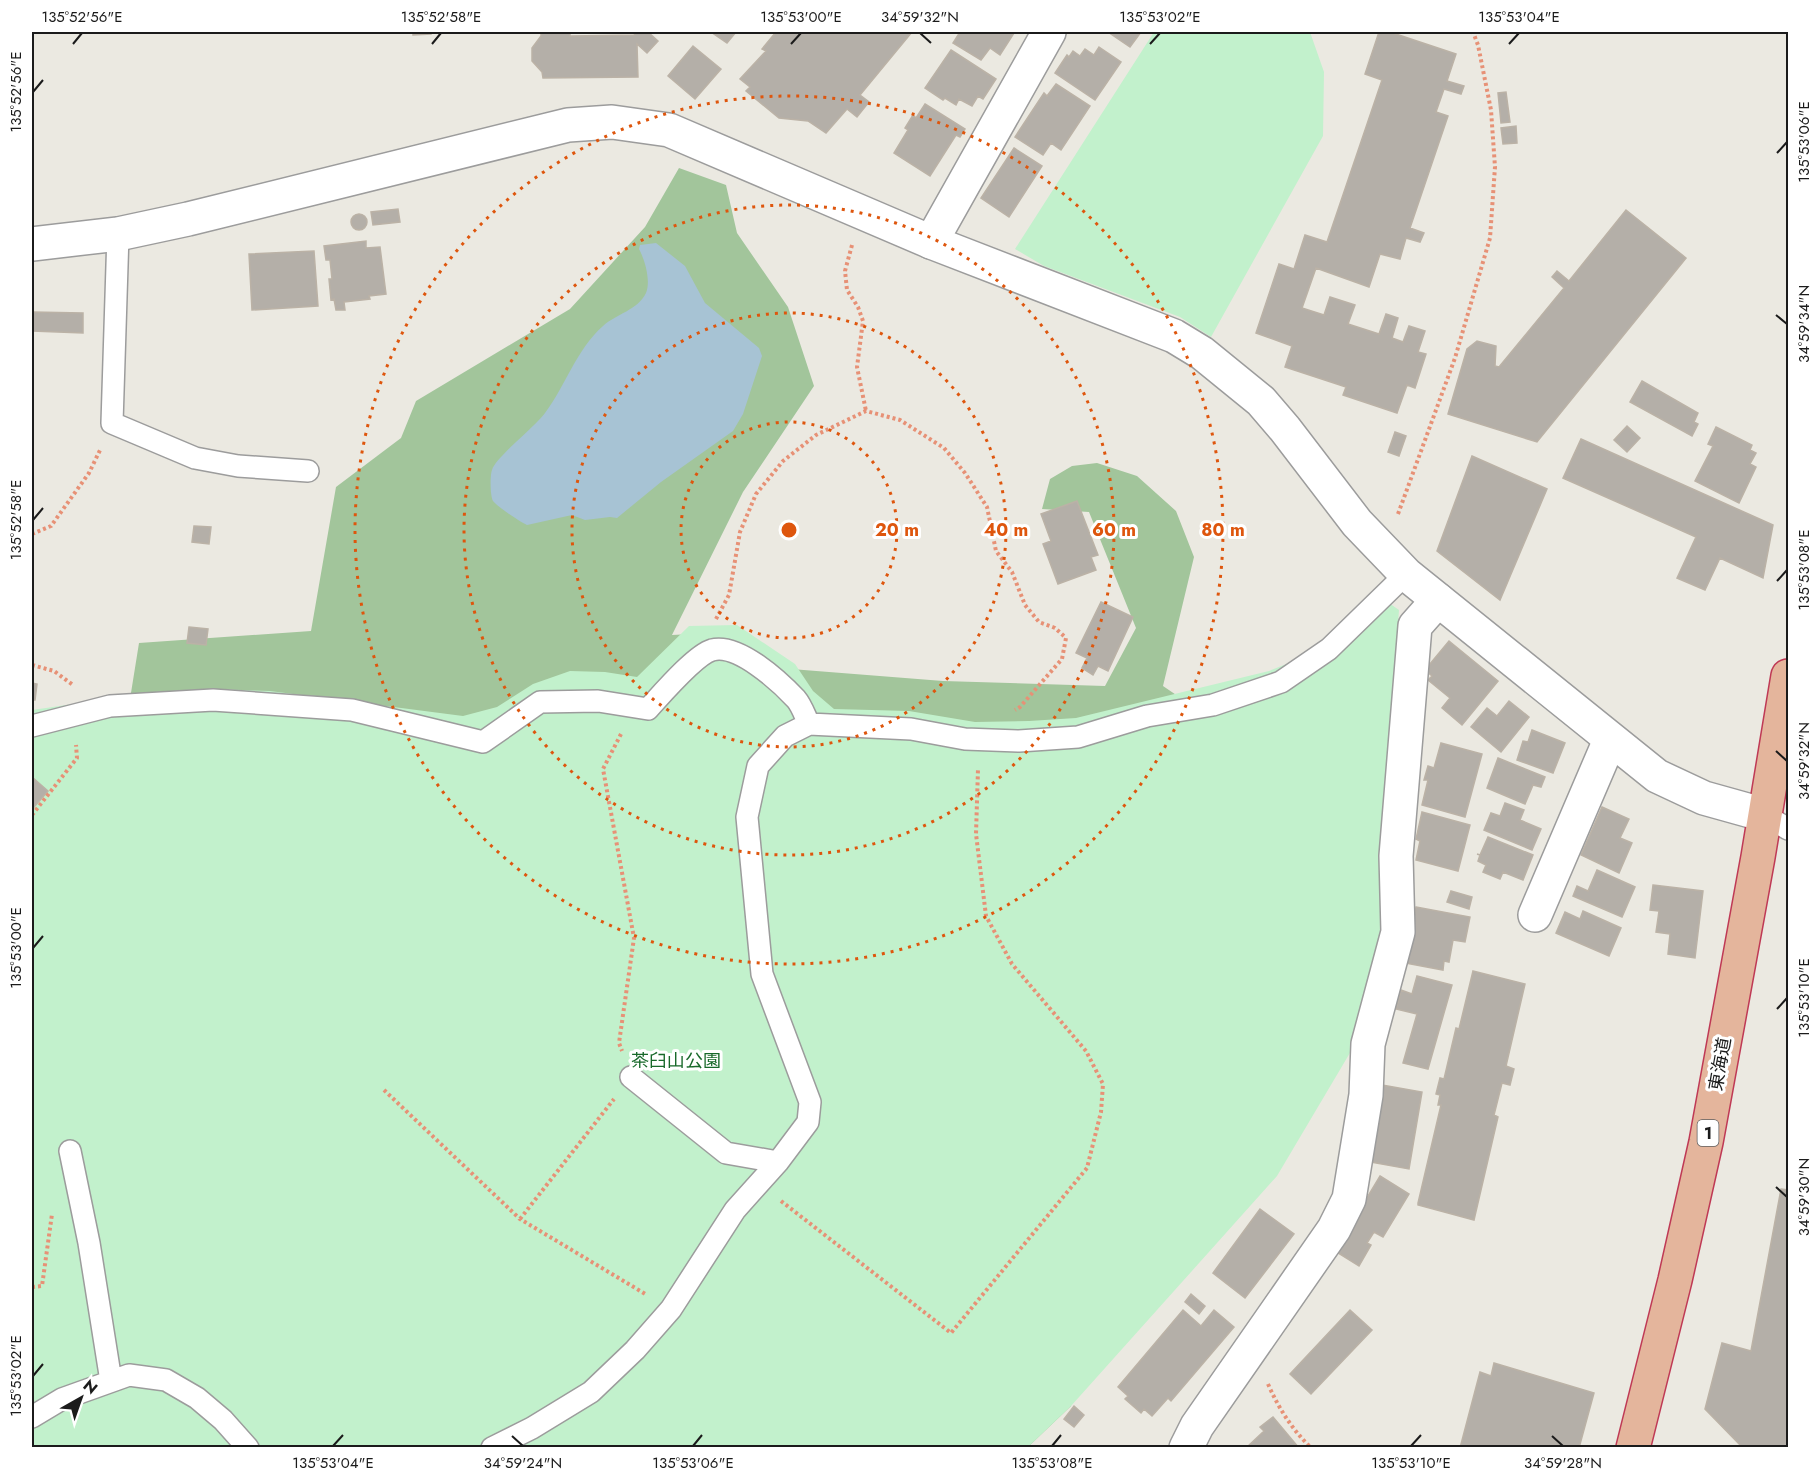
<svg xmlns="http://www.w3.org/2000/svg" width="1820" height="1479" font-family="Jost,'Noto Sans JP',sans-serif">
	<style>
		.forest { fill: #a2c59b }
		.park { fill: #c2f1cc }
		.water { fill: #a7c3d4 }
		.building { fill: #b4afa8; stroke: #bbb2a6; stroke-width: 1.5 }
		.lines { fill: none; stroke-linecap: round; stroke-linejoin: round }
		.service-casing { stroke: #9c9c9c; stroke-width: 24 }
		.minor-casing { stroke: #9c9c9c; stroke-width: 36 }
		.tertiary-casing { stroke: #9c9c9c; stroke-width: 36 }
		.trunk-casing { stroke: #bf3955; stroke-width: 36 }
		.path { stroke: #e79176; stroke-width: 4; stroke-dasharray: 3 3; stroke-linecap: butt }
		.service { stroke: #fff; stroke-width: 21 }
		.minor { stroke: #fff; stroke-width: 33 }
		.tertiary { stroke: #fff; stroke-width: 33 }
		.trunk { stroke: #e4b59c; stroke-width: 33 }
		.ticks { fill: none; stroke: #1b1b1b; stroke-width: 2 }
		.ring { fill: none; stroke: #de560d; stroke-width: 3; stroke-dasharray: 3 6 }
		.labels { text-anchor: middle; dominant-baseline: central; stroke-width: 6; stroke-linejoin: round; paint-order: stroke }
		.shield { fill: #fff; stroke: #5f5f5f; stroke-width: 1.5 }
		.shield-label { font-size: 16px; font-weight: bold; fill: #1b1b1b }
		.park-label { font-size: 18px; fill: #18692a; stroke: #fff }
		.street-label { font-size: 18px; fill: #1b1b1b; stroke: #fff }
		.centre { fill: #de560d; stroke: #fff; stroke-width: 3 }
		.ring-label { font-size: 18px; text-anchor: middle; font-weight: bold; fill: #de560d; stroke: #fff; stroke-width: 6; stroke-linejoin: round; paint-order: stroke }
		.neatline { fill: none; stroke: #1b1b1b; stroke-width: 2 }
		.ticks-label { font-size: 15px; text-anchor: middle; fill: #1b1b1b }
	</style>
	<rect width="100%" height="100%" fill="#ebe9e1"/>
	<path class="forest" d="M679 168 726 185 737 233 788 307 814 386 743 492 672 635 732 632 791 669 943 681 1105 686 1136 628 1089 512 1042 509 1050 479 1072 466 1097 463 1137 476 1176 511 1194 557 1163 686 1219 724 1071 1406 1028 1447 32 848 126 724 139 643 311 631 336 487 401 438 416 401 570 309 645 227Z"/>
	<path class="park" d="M1154 32H1310L1324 72 1323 136 1211 337 1180 317 1044 266 1015 249Z
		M1373 592 1399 610 1384 815 1389 927 1357 1041 1277 1176 1071 1406 1028 1447H32V710L156 692 213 689 270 691 463 716 497 707 533 684 570 671 605 672 637 677 689 626 737 625 795 664 813 691 834 709 909 711 975 722 1029 721 1076 718 1269 671 1314 653Z"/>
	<path class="water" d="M656 243 685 266 705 303 759 348 762 356 743 414 733 431 661 482 617 518 610 517 585 520 572 515 527 525C519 521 499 508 493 501 490 496 490 475 492 470 496 457 535 427 545 413 566 385 576 350 603 326 616 314 638 310 646 293 651 281 645 260 639 249L640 245Z"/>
	<path class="building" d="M413 32H431V34L413 35Z
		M541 32H570V36L634 35 637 32H648L658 41 647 53 637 44 638 77 543 78 542 72 532 61V48L541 36Z
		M711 32H736L727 43Z
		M776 32H912L860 95 869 102 857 117 847 109 826 133 808 121 779 118 746 91 750 87 740 79 766 51 762 49Z
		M960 32H1012L1014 33 1000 55 990 48 981 60 953 43Z
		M1108 32H1141L1130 47Z
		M1379 32H1390L1456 54 1447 81 1464 86 1461 94 1444 89 1436 112 1448 116 1410 228 1424 233 1420 242 1406 238 1400 259 1380 254 1369 287 1316 268 1302 308 1324 315 1330 297 1355 305 1348 324 1379 334 1386 314 1398 318 1392 338 1403 342 1409 326 1425 331 1418 352 1426 354 1415 388 1407 385 1397 413 1343 395 1346 387 1285 367 1292 346 1256 333 1279 264 1294 269 1305 235 1327 242 1382 80 1365 74Z
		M693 46 721 69 695 99 668 76Z
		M1099 47 1121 62 1095 100 1055 73 1067 55 1069 57 1073 51 1080 56 1085 49 1094 55Z
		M951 50 996 79 983 99 978 96 972 106 959 99 956 105 945 98 943 100 925 88Z
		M1056 84 1090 106 1061 150 1051 143 1043 155 1015 137 1044 93 1047 96Z
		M1506 92 1510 122 1501 123 1498 93Z
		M925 104 965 129 960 137 956 135 930 176 894 153 908 130 905 128 913 115 916 118Z
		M1516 126 1517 143 1503 144 1501 128Z
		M1014 148 1042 166 1009 217 981 198Z
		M398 209 400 222 373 225 371 212Z
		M1626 210 1686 258 1537 442 1448 414 1467 349 1477 341 1496 346 1495 366 1499 367 1564 288 1552 277 1557 271 1569 281Z
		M351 222a8 8 0 1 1 16 0a8 8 0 1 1-16 0Z
		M366 241V248L380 247 386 294 369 296 370 299 344 302 345 310H336L334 299 331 300 329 279H332L330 260H326L324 246Z
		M314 251 318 306 252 310 249 254Z
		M32 312 83 313V333L32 331Z
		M1642 381 1698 413 1694 422 1698 424 1692 436 1630 402Z
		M1627 426 1640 438 1627 452 1614 440Z
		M1716 427 1752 445 1750 450 1756 453 1750 464 1756 467 1739 503 1695 481 1713 446 1708 444Z
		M1395 432 1406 436 1399 456 1388 452Z
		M1581 439 1773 525 1763 578 1720 558 1705 590 1677 578 1696 537 1563 478Z
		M1472 456 1547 489 1500 600 1437 551Z
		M1077 501 1098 555 1091 557 1096 570 1058 584 1043 544 1051 541 1041 514Z
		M194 526 211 527 209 544 192 542Z
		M1101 602 1133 617 1108 671 1098 666 1093 675 1082 668 1087 658 1076 653Z
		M189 627 208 629 206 645 187 643Z
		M1449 641 1498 681 1462 725 1442 708 1450 698 1428 680 1432 676 1425 670Z
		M32 683 37 684 35 700H32Z
		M1509 701 1529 717 1501 752 1471 727 1487 708 1497 716Z
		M1532 730 1565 743 1553 773 1517 760 1523 741 1528 742Z
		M1441 743 1482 754 1465 817 1422 805 1428 780H1424L1428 766 1434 768Z
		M1498 758 1545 777 1541 787 1533 785 1525 804 1487 788Z
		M32 777 48 791 34 807 32 804Z
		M1505 803 1524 810 1520 820 1541 829 1532 850 1484 830 1491 813 1500 816Z
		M1602 807 1629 819 1620 838 1632 843 1619 873 1581 855Z
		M1422 812 1470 825 1458 871 1416 860 1420 841 1416 839Z
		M1488 837 1533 855 1523 880 1503 872 1500 879 1483 872 1486 865 1478 861 1480 855 1477 854 1480 855Z
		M1597 870 1635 887 1622 917 1573 896 1577 886 1588 891Z
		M1653 885 1703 891 1695 958 1668 954 1670 934 1656 932 1659 911 1650 910Z
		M1451 891 1472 897 1469 909 1447 902Z
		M1416 907 1470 917 1465 942 1453 940 1449 962 1444 961 1443 970 1405 963Z
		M1583 911 1621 928 1609 956 1556 933 1565 912 1580 919Z
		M1473 971 1525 984 1506 1066 1514 1069 1510 1085 1502 1083 1494 1115 1498 1117 1474 1220 1418 1205V1203L1441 1105H1438L1440 1095 1436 1094 1440 1078 1444 1079 1456 1028 1459 1029Z
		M1417 976 1452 985 1428 1069 1403 1063 1417 1014 1396 1009 1401 990 1412 994Z
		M1382 1085 1422 1092 1409 1169 1370 1162Z
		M1380 1176 1409 1194 1383 1237 1374 1232 1367 1243 1371 1245 1359 1266 1335 1251Z
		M1781 1189 1788 1190V1448H1743L1705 1409 1722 1343 1751 1351Z
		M1260 1209 1294 1234 1245 1298 1213 1273Z
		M1191 1294 1205 1306 1199 1314 1185 1302Z
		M1183 1310 1201 1326 1214 1310 1234 1327 1171 1401 1168 1398 1152 1416 1144 1409 1141 1413 1125 1399 1128 1396 1118 1387Z
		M1350 1310 1372 1330 1311 1394 1290 1374Z
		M1494 1363 1594 1393 1579 1448H1460L1480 1372 1491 1376Z
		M1074 1406 1084 1415 1074 1427 1064 1419Z
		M1273 1417 1299 1448H1246L1264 1431 1260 1427Z"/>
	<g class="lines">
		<defs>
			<path id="service" d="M118 234 112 423 195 458 238 466 308 471
				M32 726 110 706 213 700 352 710 483 742 540 702 598 701 648 709C661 695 695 655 712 650 738 643 779 681 796 699 802 706 805 716 809 724
				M1765 815 1788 829
				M631 1077 726 1153 778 1162
				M70 1151 89 1243 111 1381
				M32 1417 62 1399 129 1375 166 1380 197 1398 223 1420 248 1448
				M492 1448 532 1428 591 1392 635 1350 671 1309 735 1210 778 1162 808 1122 810 1102 762 974 747 817 758 766 785 736 809 724 911 729 965 739 1019 741 1078 737 1147 716 1213 705 1281 682 1329 649 1406 574"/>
			<path id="minor" d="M931 242 1049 32
				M1535 915 1610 740
				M1186 1448 1197 1426 1334 1229 1349 1199 1366 1095 1368 1044 1398 932 1396 856 1415 626 1438 600"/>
			<path id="tertiary" d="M32 244 118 234 188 219 568 125 612 122 669 130 931 242 1174 336 1202 353 1261 401 1285 429 1357 523 1406 574 1657 776 1704 798 1765 815"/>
			<path id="trunk" d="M1633 1448 1675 1280 1706 1142 1758 857 1788 676"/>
		</defs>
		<use href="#service" class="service-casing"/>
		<use href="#minor" class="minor-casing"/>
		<use href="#tertiary" class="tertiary-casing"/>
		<use href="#trunk" class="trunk-casing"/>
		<path class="path" d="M852 245 845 271 847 290 858 307 863 321 857 367 866 411
			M1398 514 1455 358 1490 238 1495 167 1491 110 1478 45 1473 32
			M32 534 51 526 89 473 101 448
			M716 619 729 595 740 532 756 494 783 461 816 435 866 411 900 420 944 448 965 473 987 507 996 551 1012 572 1025 605 1039 622 1055 628 1066 638 1062 659 1020 707 1015 710
			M32 665 54 671 73 685
			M621 734 603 769 634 938 619 1043 622 1051
			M32 815 77 758 76 745
			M384 1090 520 1219 647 1295
			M781 1201 951 1333 1087 1168 1101 1112 1103 1084 1086 1051 1012 964 986 916 976 834 978 769
			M520 1219 614 1099
			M32 1287 42 1286 52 1214
			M1268 1384C1279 1409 1292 1429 1311 1448"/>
		<use href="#service" class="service"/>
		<use href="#minor" class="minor"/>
		<use href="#tertiary" class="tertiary"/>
		<use href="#trunk" class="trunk"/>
	</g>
	<path class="ticks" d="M920 33 931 43M73 44 82 33M432 44 441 33M791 44 801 33M1150 44 1160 33M1509 44 1519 33M33 92 43 80M1777 153 1787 142M1776 315 1787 324M33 520 43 508M1777 581 1787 570M1776 751 1787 761M33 948 43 936M1777 1009 1787 998M1776 1187 1787 1197M33 1376 43 1364M512 1436 523 1446M1552 1436 1563 1446M333 1446 343 1435M693 1446 702 1435M1052 1446 1061 1435M1411 1446 1421 1435"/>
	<g class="ring">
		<circle cx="789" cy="530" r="108"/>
		<circle cx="789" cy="530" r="217"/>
		<circle cx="789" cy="530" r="325"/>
		<circle cx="789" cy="530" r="434"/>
	</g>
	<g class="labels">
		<rect class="shield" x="1697.5" y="1120" width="21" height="26" rx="4.5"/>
		<g class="shield-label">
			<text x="1708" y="1133">1</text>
		</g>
		<g class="park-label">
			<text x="676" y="1061">茶臼山公園</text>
		</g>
		<g class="street-label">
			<text transform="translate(1720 1064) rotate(-80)">東海道</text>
		</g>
	</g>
	<circle cx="789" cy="530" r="9" class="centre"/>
	<g class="ring-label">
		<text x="897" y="536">20 m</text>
		<text x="1006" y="536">40 m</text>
		<text x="1114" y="536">60 m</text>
		<text x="1223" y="536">80 m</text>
	</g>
	<rect width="1820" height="1479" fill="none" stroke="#ffffff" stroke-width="66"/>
	<g transform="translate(81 1398) rotate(40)" stroke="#ffffff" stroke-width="4.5" paint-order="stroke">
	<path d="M0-4.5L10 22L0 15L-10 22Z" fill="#1b1b1b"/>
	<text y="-9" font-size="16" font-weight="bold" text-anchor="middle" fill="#1b1b1b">N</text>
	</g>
	<rect x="33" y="33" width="1754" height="1413" class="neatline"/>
	<g class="ticks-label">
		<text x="82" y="22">135°52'56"E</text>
		<text x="441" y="22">135°52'58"E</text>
		<text x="801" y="22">135°53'00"E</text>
		<text x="920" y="22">34°59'32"N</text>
		<text x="1160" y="22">135°53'02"E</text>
		<text x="1519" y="22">135°53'04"E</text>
		<text transform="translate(16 92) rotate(-90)" y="5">135°52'56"E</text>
		<text transform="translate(1804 142) rotate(-90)" y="5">135°53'06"E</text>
		<text transform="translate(1804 324) rotate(-90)" y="5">34°59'34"N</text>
		<text transform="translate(16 520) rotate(-90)" y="5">135°52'58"E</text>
		<text transform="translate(1804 570) rotate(-90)" y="5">135°53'08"E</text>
		<text transform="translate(1804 761) rotate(-90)" y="5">34°59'32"N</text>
		<text transform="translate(16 948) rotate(-90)" y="5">135°53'00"E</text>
		<text transform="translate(1804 998) rotate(-90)" y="5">135°53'10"E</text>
		<text transform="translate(1804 1197) rotate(-90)" y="5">34°59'30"N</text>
		<text transform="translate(16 1376) rotate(-90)" y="5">135°53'02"E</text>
		<text x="333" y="1468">135°53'04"E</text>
		<text x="523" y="1468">34°59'24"N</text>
		<text x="693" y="1468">135°53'06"E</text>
		<text x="1052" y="1468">135°53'08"E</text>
		<text x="1411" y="1468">135°53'10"E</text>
		<text x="1563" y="1468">34°59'28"N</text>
	</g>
</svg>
